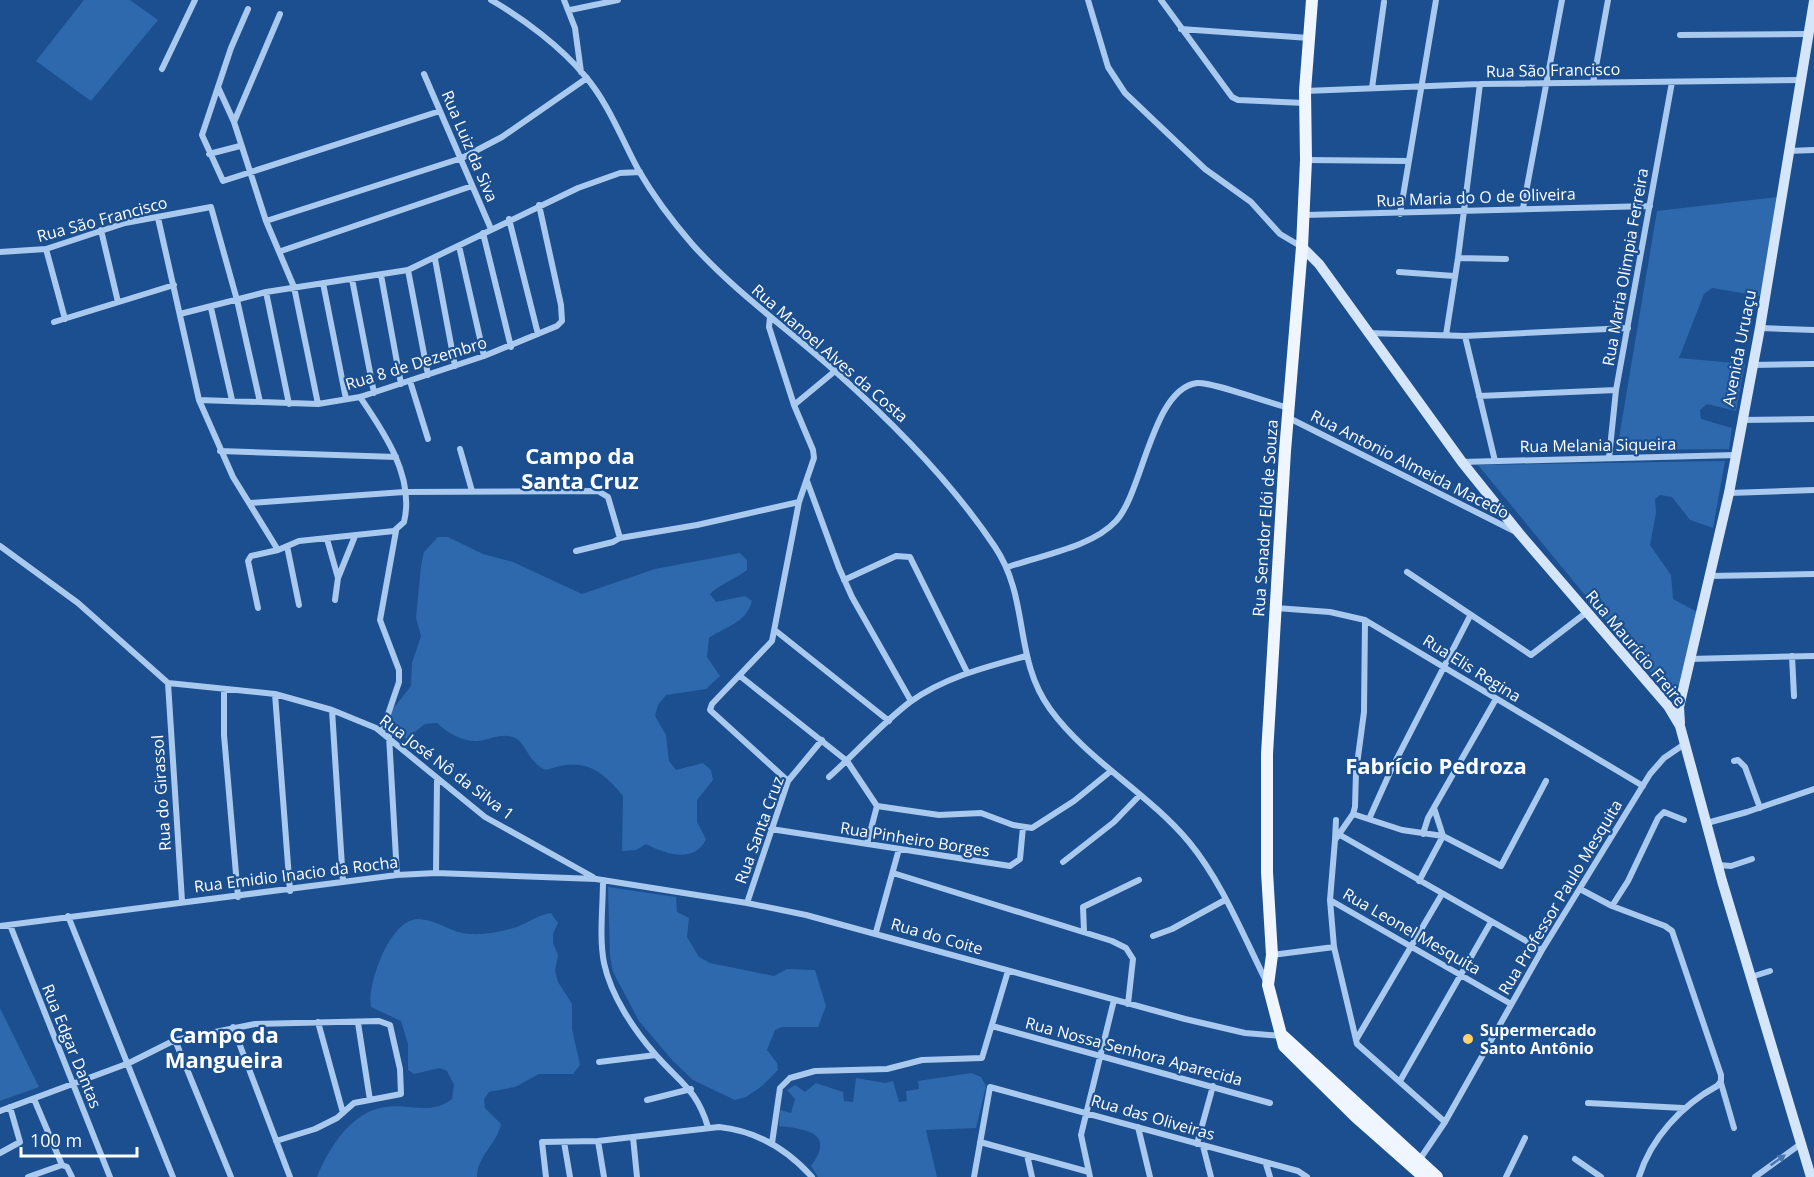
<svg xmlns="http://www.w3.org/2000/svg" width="1814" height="1177" font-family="'Open Sans',sans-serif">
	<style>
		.green { fill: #2e69ad }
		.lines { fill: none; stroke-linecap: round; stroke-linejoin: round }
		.street { stroke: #a9c9ee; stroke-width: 6 }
		.secondary { stroke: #d6e6fa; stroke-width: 10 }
		.primary { stroke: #f0f6ff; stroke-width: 12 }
		.oneway { fill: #4674ac }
		.poi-dot { fill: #ffd166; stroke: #1b4f8f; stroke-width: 2 }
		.labels { text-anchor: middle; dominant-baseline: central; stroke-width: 4.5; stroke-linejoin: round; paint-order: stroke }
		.street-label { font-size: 16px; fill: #fff; stroke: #1b4f8f }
		.poi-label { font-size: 16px; font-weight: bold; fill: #fff; stroke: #1b4f8f; text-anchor: start }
		.district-label { font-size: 22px; font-weight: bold; fill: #fff; stroke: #1b4f8f }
	</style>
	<rect width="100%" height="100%" fill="#1b4f8f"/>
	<path class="green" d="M84 0H130L158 20 91 101 36 61Z
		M1777 197 1760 296 1712 288 1704 294 1679 358 1745 364 1736 411 1707 404 1700 410 1701 419 1732 428 1729 449 1617 450 1657 211Z
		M1725 461 1713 528 1690 520 1672 497 1660 495 1655 499 1656 513 1650 545 1671 575 1673 599 1697 612 1679 693 1668 692 1622 640 1478 465Z
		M438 537H448L483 554 513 562 582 594 655 569 740 553 747 560V570C735 579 720 584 710 594L716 602 745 596 752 601C746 623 727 626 709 638L707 657 720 676 706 689 666 695 658 705 655 716 666 735 669 761 676 770 703 763 711 770 713 780 697 800V822L706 839C695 864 665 854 646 844L636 850 622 851 623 796C600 767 581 757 546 770 528 763 527 744 515 738 501 732 491 740 478 741 463 742 447 733 437 723L425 724 406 739 385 719 411 686 412 663 421 636 416 618 421 566 424 552Z
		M608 887 676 897 677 912 689 918 687 937 699 957 710 963 774 976 787 969 815 970 826 1006 818 1027H782L775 1030 767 1050 777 1063 778 1070 762 1086 746 1097 735 1100 693 1080 673 1061 639 1021 613 972 610 956Z
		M551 913 558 923 553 934V943L558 955 555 971 558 982 572 1004V1029L580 1065 573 1074H539L515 1087 489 1092 484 1099 485 1108 501 1124C497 1144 477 1156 477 1177H317C328 1149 352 1111 385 1107 410 1103 430 1116 452 1099L454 1085 447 1071 440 1068 414 1074 408 1070V1044L401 1021 371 1007C367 984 390 919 418 919 437 919 452 934 471 934 484 935 504 931 517 927 529 922 538 915 551 913Z
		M0 1008 39 1087 0 1101Z
		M971 1073 981 1077 986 1086 976 1128 926 1130 937 1177H818L811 1166C836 1132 805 1129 779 1126L780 1110 791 1113 795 1099 787 1090 795 1085 805 1092 816 1083 843 1092 844 1101 853 1102 856 1078 885 1083 893 1081 899 1102 907 1101 906 1091 919 1089 918 1081Z"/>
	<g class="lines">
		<path class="street" d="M491 0C524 19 561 47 585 76 609 104 622 140 639 171 654 197 673 222 692 244 735 292 788 329 836 372 892 422 953 484 995 547 1030 599 1013 658 1050 709 1088 761 1147 792 1189 842 1222 882 1243 935 1266 981
			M564 0 575 28 581 72
			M1088 0 1108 67 1125 93 1205 169 1251 202 1280 234 1302 247
			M1161 0 1232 97 1238 100 1305 103
			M248 9 231 48 202 135 223 181 440 111
			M570 10 618 0
			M280 14 234 122 266 221 294 287 318 404
			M1181 29 1309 38
			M1680 35 1807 34
			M162 69 195 0
			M424 74 491 229
			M1593 83 1608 0
			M218 87 234 122
			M1372 88 1384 2
			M1305 91 1480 84 1800 80
			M1788 151 1814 150
			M209 154 240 146
			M1306 160 1409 161
			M1523 208 1562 0
			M1400 214 1436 0
			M1304 215 1650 206
			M158 218 199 400 233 477 278 550
			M509 219 538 334
			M266 221 462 158 502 137 587 78
			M101 230 118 302
			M483 233 511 347
			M459 246 484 356
			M46 249 65 319
			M281 251 472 186
			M0 252 46 249 125 223 211 207 237 300 260 402
			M1458 258 1506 259
			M435 259 455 366
			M408 270 428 375
			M1399 272 1454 276
			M381 275 401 384
			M352 279 374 393
			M323 283 346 399
			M266 292 289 404
			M211 308 232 400
			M180 314 266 292 408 270 578 188 620 173 640 172
			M770 317 769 327 794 405 813 450 814 458 799 502 772 641 712 704 710 710 788 781
			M54 322 174 285
			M1760 328 1814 330
			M1367 333 1465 336 1628 328
			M1446 335 1458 258 1480 84
			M1465 336 1495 461
			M1752 365 1814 364
			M410 381 428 439
			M1479 396 1616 390
			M199 400 318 404 360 397 484 356 557 326 562 321 561 305 539 205
			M794 405 835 371
			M1289 418 1514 531
			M1741 420 1814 419
			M460 449 472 491
			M220 451 396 457
			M1609 458 1616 390 1672 82
			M1462 462 1736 455
			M807 481 839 568 852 597 911 701
			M1729 493 1814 490
			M250 503 404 492 598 491 608 497 620 538
			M327 539 338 578
			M0 546 78 603 168 683 275 694 332 710 376 728 485 817 593 877
			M287 546 299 605
			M576 551 613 542 620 538 697 525 799 502
			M1008 567C1042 555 1092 547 1116 521 1143 492 1152 389 1197 383 1210 381 1271 404 1290 408
			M1407 572 1531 655 1587 612
			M1709 576 1814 574
			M844 580 896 556 910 557 967 672
			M335 600 338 578 355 536
			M258 608 248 561 251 556 278 550 299 541 394 531 404 522C415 477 384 432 360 397
			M1276 608 1330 612 1365 620 1643 786
			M1365 620 1364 712 1356 772 1355 807 1353 814 1335 840 1330 900 1334 947 1357 1044 1445 1122
			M776 631 889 721
			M1792 656 1794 696
			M1689 659 1814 656
			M740 676 847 761 877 806 867 844
			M168 683 182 901
			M224 690V735L238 897
			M275 694 290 891
			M332 710 343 882
			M382 732 399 682V670L380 620 396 531
			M389 736 397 875
			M1734 761 1738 760 1745 767 1760 808
			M829 777C856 753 881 724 910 702 945 677 986 667 1026 656
			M877 806 939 815 981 813 1013 825 1032 828 1074 801 1111 771
			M1353 814 1402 830 1443 836 1501 866 1546 781
			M1369 819 1391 770 1470 616
			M1707 823 1747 812 1814 789
			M771 829 1010 866 1020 859 1023 827
			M1423 834 1428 818 1496 699
			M1340 835 1542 950
			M1335 840 1336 820
			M1063 862 1114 822 1140 795
			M1718 865 1731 866 1752 859
			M436 873 437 780
			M893 873 1112 941 1126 948 1133 959 1128 1004
			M603 880C603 907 599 937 604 963 611 996 634 1030 655 1054 680 1083 696 1088 708 1127
			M1419 881 1443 836 1434 808
			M1580 889 1612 906 1665 926 1672 931 1721 1075V1081L1717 1086C1682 1105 1651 1138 1639 1177
			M1330 900 1511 1004
			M747 903 788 781 822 740
			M1612 906 1628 881 1658 818 1664 812 1684 820
			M68 916 173 1177
			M10 925 110 1177
			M0 926 397 875 436 873 596 879 747 903 806 915 1185 1019 1245 1033 1282 1036
			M1084 931 1083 907 1139 880
			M876 932 899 849
			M1153 936 1172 929 1225 900
			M1272 955 1334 947
			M1751 977 1770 971
			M318 1022 343 1113
			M358 1023 370 1100
			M992 1026 1270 1103
			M233 1027 290 1177
			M175 1040 231 1177
			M1356 1040 1442 894
			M599 1062 656 1055
			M1400 1081 1491 922
			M1721 1083 1734 1128
			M34 1099 62 1165 67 1167 72 1177
			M647 1100 691 1089
			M1588 1103 1683 1108
			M0 1111 129 1063 175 1040 255 1024 379 1021 390 1025 400 1069 401 1094 354 1103 337 1118 315 1129 276 1141
			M1138 1127 1150 1177
			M633 1137 637 1177
			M598 1141 604 1177
			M564 1142 570 1177
			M980 1142 1089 1172
			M772 1143 780 1088 790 1078 815 1071 887 1069 922 1060 982 1058 1008 971
			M1197 1144 1213 1086
			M1203 1146 1211 1177
			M0 1153 20 1142 10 1107
			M1027 1155 1032 1177
			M1575 1159 1601 1177
			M1418 1162 1445 1122 1542 950 1650 774 1664 758 1686 743
			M1266 1164 1270 1177
			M28 1177 62 1165
			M546 1177 542 1142 598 1141 719 1127C757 1131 787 1149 812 1177
			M974 1177 990 1087 1298 1171 1307 1177
			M1090 1177 1081 1135 1114 1000
			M1506 1177 1525 1138
			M1755 1177 1802 1143"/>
		<path class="secondary" d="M1302 247 1319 264 1462 462 1519 533 1668 706 1680 726 1722 881 1811 1177
			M1680 723 1679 707 1729 493 1760 328 1814 1"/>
		<path class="primary" d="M1312 0 1305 91 1306 160 1302 247 1285 451 1267 754V872L1272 955 1268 985 1284 1046 1356 1117 1424 1177
			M1283 1036 1437 1177"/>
	</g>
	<defs><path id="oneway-solid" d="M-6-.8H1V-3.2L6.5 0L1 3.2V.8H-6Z" transform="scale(1.5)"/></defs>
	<use class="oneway" href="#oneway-solid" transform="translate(1778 1160) rotate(-35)"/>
	<circle class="poi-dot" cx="1468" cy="1039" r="6"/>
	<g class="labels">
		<g class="street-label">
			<text transform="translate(1553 70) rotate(-1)">Rua São Francisco</text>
			<text transform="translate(470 146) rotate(67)">Rua Luiz da Siva</text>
			<text transform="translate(1476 197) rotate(-2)">Rua Maria do O de Oliveira</text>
			<text transform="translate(102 219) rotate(-15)">Rua São Francisco</text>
			<text transform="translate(1625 267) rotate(-80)">Rua Maria Olimpia Ferreira</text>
			<text transform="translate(1739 348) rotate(-79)">Avenida Uruaçu</text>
			<text transform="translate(830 353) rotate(41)">Rua Manoel Alves da Costa</text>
			<text transform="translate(416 363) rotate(-17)">Rua 8 de Dezembro</text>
			<text transform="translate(1598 445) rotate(-1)">Rua Melania Siqueira</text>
			<text transform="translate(1410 464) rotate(27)">Rua Antonio Almeida Macedo</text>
			<text transform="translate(1265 518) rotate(-86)">Rua Senador Elói de Souza</text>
			<text transform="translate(1636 648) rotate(50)">Rua Maurício Freire</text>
			<text transform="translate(1472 668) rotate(32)">Rua Elis Regina</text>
			<text transform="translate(447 767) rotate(37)">Rua José Nô da Silva 1</text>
			<text transform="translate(161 793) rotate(-94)">Rua do Girassol</text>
			<text transform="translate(759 830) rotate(-70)">Rua Santa Cruz</text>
			<text transform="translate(915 839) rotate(9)">Rua Pinheiro Borges</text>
			<text transform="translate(296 874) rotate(-7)">Rua Emidio Inacio da Rocha</text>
			<text transform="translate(1560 897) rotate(-59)">Rua Professor Paulo Mesquita</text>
			<text transform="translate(1412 931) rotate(30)">Rua Leonel Mesquita</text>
			<text transform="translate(937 936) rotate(16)">Rua do Coite</text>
			<text transform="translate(72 1046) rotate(68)">Rua Edgar Dantas</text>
			<text transform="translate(1134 1051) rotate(15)">Rua Nossa Senhora Aparecida</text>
			<text transform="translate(1153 1117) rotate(16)">Rua das Oliveiras</text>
		</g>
		<g class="poi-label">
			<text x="1480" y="1030">Supermercado<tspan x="1480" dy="18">Santo Antônio</tspan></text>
		</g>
		<g class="district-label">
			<text x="580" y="455">Campo da<tspan x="580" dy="25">Santa Cruz</tspan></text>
			<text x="1436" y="765">Fabrício Pedroza</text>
			<text x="224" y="1034">Campo da<tspan x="224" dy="25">Mangueira</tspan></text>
		</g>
	</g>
	<path d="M21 1147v9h116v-9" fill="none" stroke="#ffffff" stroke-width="3"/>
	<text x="30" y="1147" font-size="18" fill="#ffffff" stroke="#1b4f8f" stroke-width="4.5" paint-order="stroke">100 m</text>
</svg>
